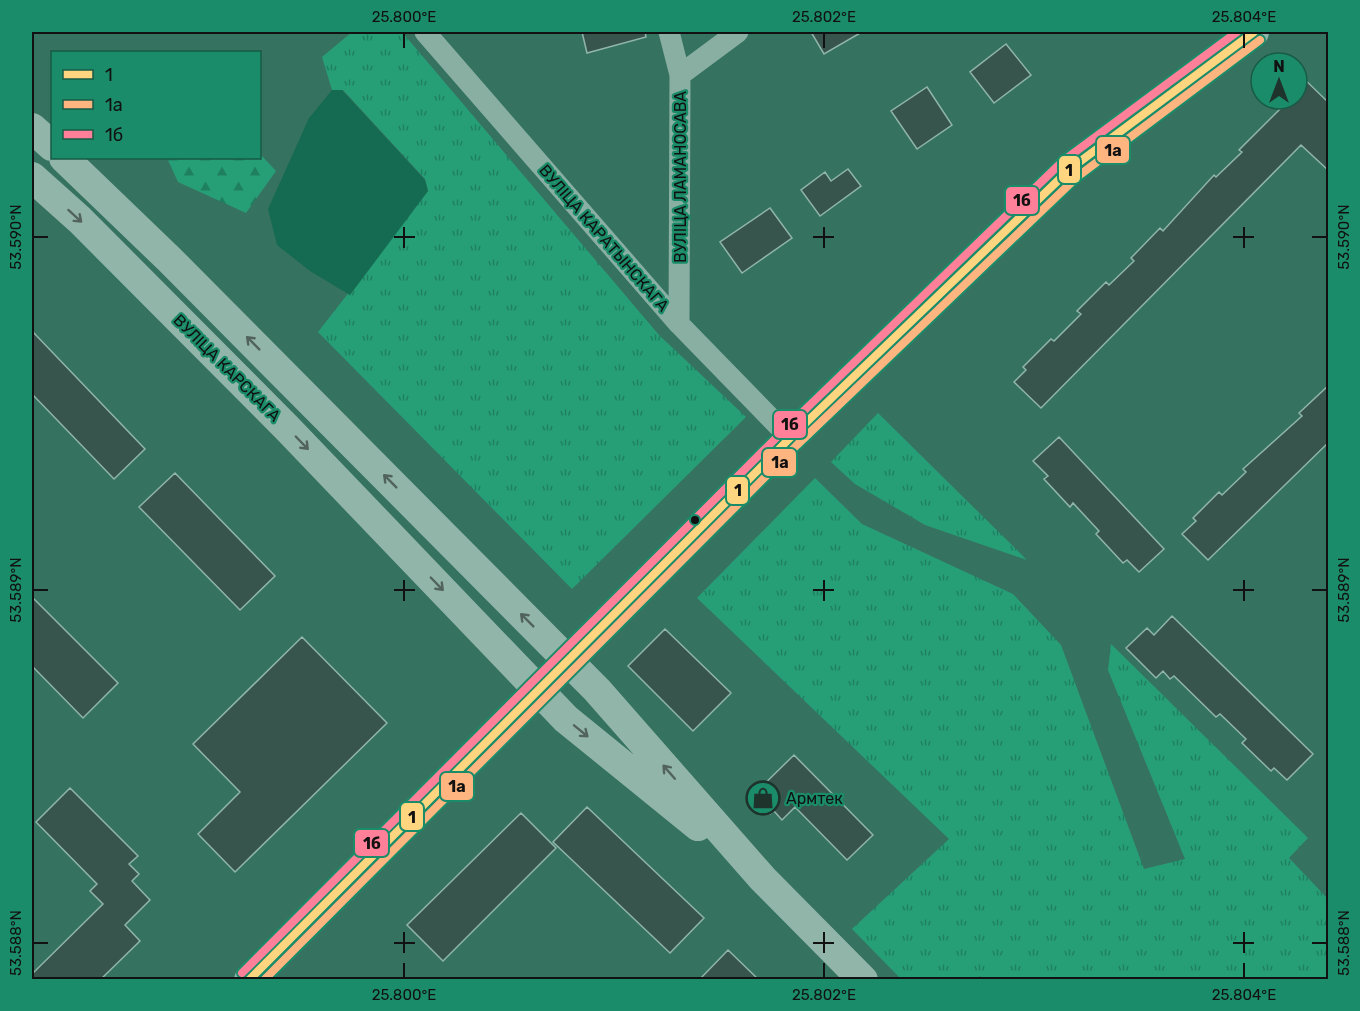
<svg xmlns="http://www.w3.org/2000/svg" width="1360" height="1011" font-family="Rubik,sans-serif">
	<style>
		.grass { fill: url(#grass-tufts) }
		.forest { fill: url(#forest-firs) }
		.water { fill: #156b51 }
		.building { fill: #37554c; stroke: #90b5a9; stroke-width: 1.5 }
		.lines { fill: none; stroke-linecap: round; stroke-linejoin: round }
		.street { stroke: #89afa3; stroke-width: 21 }
		.secondary { stroke: #92b5aa; stroke-width: 30 }
		.bus-1-casing { stroke: #1b8c69; stroke-width: 12 }
		.bus-2-casing { stroke: #1b8c69; stroke-width: 12 }
		.bus-3-casing { stroke: #1b8c69; stroke-width: 12 }
		.bus-1 { stroke: #ffd580; stroke-width: 8 }
		.bus-2 { stroke: #ffb580; stroke-width: 8 }
		.bus-3 { stroke: #ff8098; stroke-width: 8 }
		.oneway { stroke: #52635e }
		.ticks { fill: none; stroke: #111; stroke-width: 2 }
		.bus-dot { fill: #111; stroke: #1b8c69; stroke-width: 2 }
		.labels { text-anchor: middle; dominant-baseline: central; stroke-width: 4.5; stroke-linejoin: round; paint-order: stroke }
		.street-label { font-size: 16px; fill: #111; stroke: #1b8c69 }
		.poi-label { font-size: 16px; fill: #111; stroke: #1b8c69; text-anchor: start }
		.line-badge { stroke: #1b8c69; stroke-width: 2 }
		.pale-badge-label { font-size: 16px; text-anchor: middle; font-weight: bold; fill: #111 }
		.neatline { fill: none; stroke: #111; stroke-width: 2 }
		.ticks-label { font-size: 15px; text-anchor: middle; fill: #111 }
	</style>
	<defs>
		<pattern id="grass-tufts" width="24" height="20" patternUnits="userSpaceOnUse" patternTransform="scale(1.5)"><rect width="24" height="20" fill="#269f77"/><path d="M3 7l-1-3M5 7V3M7 7l1-3M15 17l-1-3M17 17v-4M19 17l1-3" fill="none" stroke="#1f8060"/></pattern>
		<pattern id="forest-firs" width="22" height="20" patternUnits="userSpaceOnUse" patternTransform="scale(1.5)"><rect width="22" height="20" fill="#269f77"/><path d="M5 1l3.5 6h-7zM16 11l3.5 6h-7z" fill="#1f8060"/></pattern>
	</defs>
	<rect width="100%" height="100%" fill="#35725f"/>
	<path class="grass" d="M352 32H402L659 335 746 417 572 589 318 332 428 191 425 179 343 90H332L322 57Z
		M878 413 1027 560 925 525 855 484 831 462Z
		M815 478 862 524 1013 594 1061 645 1144 869 1185 859 1108 670 1111 644 1308 838 1289 858 1328 899V979L984 980 980 976 975 980 901 979 852 929 949 839 697 598Z"/>
	<path class="forest" d="M260 154 276 171 246 213 178 182 167 158H260Z"/>
	<path class="water" d="M332 90H342L425 180 428 191 350 295 310 271 277 245 268 209 309 118Z"/>
	<path class="building" d="M582 32H645L646 37 587 53Z
		M811 32H862L824 54Z
		M1006 44 1031 75 994 103 970 72Z
		M1297 72 1329 103V171L1301 145 1041 408 1014 382 1026 370 1023 367 1051 339 1054 341 1081 314 1077 311 1106 282 1109 285 1134 261 1131 258 1160 228 1163 231 1214 175 1216 177 1242 152 1239 150 1280 109 1269 99H1297Z
		M927 87 952 125 917 149 891 111Z
		M848 169 861 186 820 216 801 190 825 172 831 181Z
		M770 208 792 238 742 273 720 242Z
		M32 331 145 449 114 479 32 394Z
		M1329 385V442L1208 560 1182 534 1196 521 1193 518 1219 492 1222 495 1246 472 1243 469 1302 416 1299 413Z
		M1059 437 1164 549 1139 572 1127 560 1123 563 1096 534 1099 531 1073 503 1070 507 1044 479 1048 476 1033 461Z
		M175 473 275 576 240 610 139 507Z
		M32 597 118 683 83 718 32 666Z
		M1172 616 1313 754 1287 780 1274 768 1271 771 1242 743 1246 739 1220 714 1216 717 1174 676 1170 679 1163 671 1156 678 1126 648 1147 628 1154 635Z
		M665 629 731 693 693 731 628 666Z
		M302 637 387 723 235 872 198 834 240 792 193 744Z
		M794 755 873 835 847 860 795 807 782 820 774 811 770 814 752 796Z
		M70 788 138 856 129 864 139 874 132 881 150 900 125 925 140 941 100 980H32V974L103 904 90 891 97 884 36 822Z
		M587 807 704 918 670 953 553 842Z
		M521 813 556 848 443 961 407 925Z
		M728 950 759 980H699Z"/>
	<g class="lines">
		<path class="street" d="M425 32 679 324 790 438
			M669 32 680 75 679 324
			M680 75 738 32"/>
		<path class="secondary" d="M32 128 52 146
			M64 158 169 259 597 690 763 879 863 980
			M32 177 80 220 287 428 566 719 698 826
			M249 980 790 438 1070 169 1254 32"/>
		<defs>
			<path id="bus-1" d="M249 980 790 438 1070 169 1254 32"/>
			<path id="bus-2" d="M264 980 797 445 1077 177 1260 40"/>
			<path id="bus-3" d="M242 973 783 431 1063 161 1237 32"/>
		</defs>
		<use href="#bus-1" class="bus-1-casing"/>
		<use href="#bus-2" class="bus-2-casing"/>
		<use href="#bus-3" class="bus-3-casing"/>
		<use href="#bus-1" class="bus-1"/>
		<use href="#bus-2" class="bus-2"/>
		<use href="#bus-3" class="bus-3"/>
	</g>
	<defs><path id="oneway-shaft" d="M-6 0H5M1.5-3L5.5 0L1.5 3" fill="none" stroke-width="1.6" stroke-linecap="round" stroke-linejoin="round" transform="scale(1.5)"/></defs>
	<g class="oneway">
		<use href="#oneway-shaft" transform="translate(75 216) rotate(42)"/>
		<use href="#oneway-shaft" transform="translate(253 343) rotate(-135)"/>
		<use href="#oneway-shaft" transform="translate(302 443) rotate(46)"/>
		<use href="#oneway-shaft" transform="translate(390 481) rotate(-135)"/>
		<use href="#oneway-shaft" transform="translate(437 584) rotate(46)"/>
		<use href="#oneway-shaft" transform="translate(527 620) rotate(-135)"/>
		<use href="#oneway-shaft" transform="translate(581 731) rotate(39)"/>
		<use href="#oneway-shaft" transform="translate(669 772) rotate(-131)"/>
	</g>
	<path class="ticks" d="M404 33V48M824 33V48M1244 33V48M404 227V248M824 227V248M1244 227V248M33 237H48M394 237H415M813 237H834M1233 237H1254M1312 237H1327M404 580V601M824 580V601M1244 580V601M33 590H48M394 590H415M813 590H834M1233 590H1254M1312 590H1327M404 932V953M824 932V953M1244 932V953M33 943H48M394 943H415M813 943H834M1233 943H1254M1312 943H1327M404 963V978M824 963V978M1244 963V978"/>
	<defs>
		<symbol id="shop-ring" viewBox="-11 -11 22 22"><circle r="9.5" fill="#1b8c69" stroke="#1e332c" stroke-width="1.5"/><path d="M-5-2.5h2.3a2.7 3.5 0 0 1 5.4 0H5L5.5 6h-11ZM-1.5-2.5h3a1.5 2.3 0 0 0-3 0Z" fill="#1e332c"/></symbol>
	</defs>
	<g fill-rule="evenodd">
		<use href="#shop-ring" x="744" y="779" width="38" height="38"/>
	</g>
	<circle class="bus-dot" cx="695" cy="520" r="5"/>
	<g class="labels">
		<g class="street-label">
			<text transform="translate(680 177) rotate(-90)">ВУЛІЦА ЛАМАНОСАВА</text>
			<text transform="translate(604 238) rotate(49)">ВУЛІЦА КАРАТЫНСКАГА</text>
			<text transform="translate(227 368) rotate(45)">ВУЛІЦА КАРСКАГА</text>
		</g>
		<g class="poi-label">
			<text x="786" y="798">Армтек</text>
		</g>
	</g>
	<g class="line-badge">
		<rect x="1096" y="136" width="34" height="28" rx="6" fill="#ffb580"/>
		<rect x="1058" y="155" width="23" height="29" rx="6" fill="#ffd580"/>
		<rect x="1005" y="186" width="34" height="29" rx="6" fill="#ff8098"/>
		<rect x="773" y="410" width="34" height="29" rx="6" fill="#ff8098"/>
		<rect x="762" y="448" width="35" height="29" rx="6" fill="#ffb580"/>
		<rect x="726" y="476" width="23" height="29" rx="6" fill="#ffd580"/>
		<rect x="440" y="772" width="34" height="29" rx="6" fill="#ffb580"/>
		<rect x="400" y="802" width="24" height="29" rx="6" fill="#ffd580"/>
		<rect x="354" y="829" width="35" height="28" rx="6" fill="#ff8098"/>
	</g>
	<g class="pale-badge-label">
		<text x="1113" y="156">1а</text>
		<text x="1069" y="176">1</text>
		<text x="1022" y="206">1б</text>
		<text x="790" y="430">1б</text>
		<text x="780" y="468">1а</text>
		<text x="738" y="496">1</text>
		<text x="457" y="792">1а</text>
		<text x="412" y="823">1</text>
		<text x="372" y="849">1б</text>
	</g>
	<rect width="1360" height="1011" fill="none" stroke="#1b8c69" stroke-width="66"/>
	<rect x="51" y="51" width="210" height="108" fill="#1b8c69" stroke="#175b46" stroke-width="1.5"/>
	<rect x="63" y="70" width="30" height="9" fill="#ffd580" stroke="#175b46" stroke-width="1.5"/>
	<text x="105" y="81" font-size="18" fill="#111111">1</text>
	<rect x="63" y="100" width="30" height="9" fill="#ffb580" stroke="#175b46" stroke-width="1.5"/>
	<text x="105" y="111" font-size="18" fill="#111111">1а</text>
	<rect x="63" y="130" width="30" height="9" fill="#ff8098" stroke="#175b46" stroke-width="1.5"/>
	<text x="105" y="141" font-size="18" fill="#111111">1б</text>
	<g transform="translate(1279 81)"><circle r="28" fill="#1b8c69" stroke="#175b46" stroke-width="1.5"/>
	<path d="M0-4.5L10 22L0 15L-10 22Z" fill="#1e332c"/>
	<text y="-9" font-size="16" font-weight="bold" text-anchor="middle" fill="#111111">N</text>
	</g>
	<rect x="33" y="33" width="1294" height="945" class="neatline"/>
	<g class="ticks-label">
		<text x="404" y="22">25.800°E</text>
		<text x="824" y="22">25.802°E</text>
		<text x="1244" y="22">25.804°E</text>
		<text transform="translate(16 237) rotate(-90)" y="5">53.590°N</text>
		<text transform="translate(1344 237) rotate(-90)" y="5">53.590°N</text>
		<text transform="translate(16 590) rotate(-90)" y="5">53.589°N</text>
		<text transform="translate(1344 590) rotate(-90)" y="5">53.589°N</text>
		<text transform="translate(16 943) rotate(-90)" y="5">53.588°N</text>
		<text transform="translate(1344 943) rotate(-90)" y="5">53.588°N</text>
		<text x="404" y="1000">25.800°E</text>
		<text x="824" y="1000">25.802°E</text>
		<text x="1244" y="1000">25.804°E</text>
	</g>
</svg>
